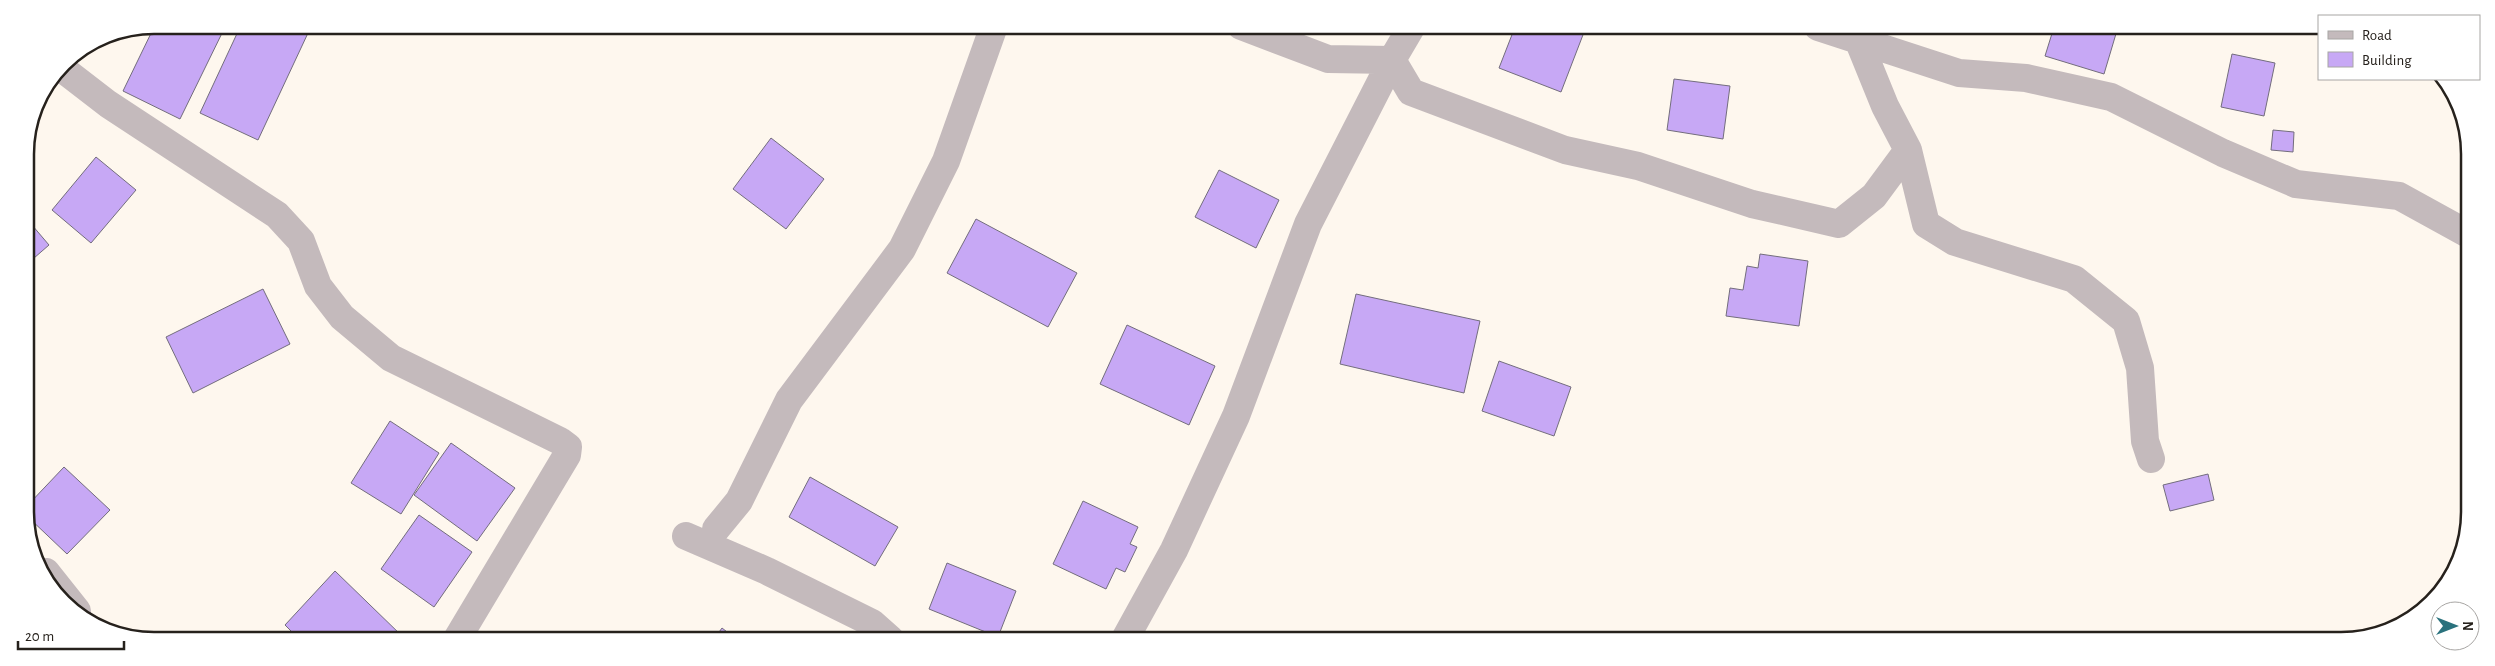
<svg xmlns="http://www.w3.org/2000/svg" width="2495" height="666" font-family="'Alegreya Sans',sans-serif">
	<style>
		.building { fill: #c7a8f5; stroke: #736d7d }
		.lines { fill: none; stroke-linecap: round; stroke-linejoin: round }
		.minor { stroke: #c4babc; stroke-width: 28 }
		.rim { fill: none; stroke: #26211c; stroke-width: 2.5 }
	</style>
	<rect width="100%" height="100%" fill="#fef7ee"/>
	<path class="building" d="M155 25H226L180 119 123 91Z
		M241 25H291L308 33 258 140 200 113Z
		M1515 27H1586L1561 92 1499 68Z
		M2054 27H2118L2104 74 2045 56Z
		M2269 27H2306V31L2269 29Z
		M2232 54 2275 63 2264 116 2221 107Z
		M1674 79 1730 86 1723 139 1667 130Z
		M2273 130 2294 132 2293 152 2271 150Z
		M771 138 824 179 786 229 733 189Z
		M96 157 136 190 91 243 52 210Z
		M1219 170 1279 200 1256 248 1195 217Z
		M26 218 49 245 26 265Z
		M976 219 1077 273 1048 327 947 273Z
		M1760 254 1808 261 1799 326 1726 316 1730 288 1743 290 1747 266 1758 268Z
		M263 289 290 344 193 393 166 337Z
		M1356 294 1480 321 1464 393 1340 364Z
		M1127 325 1215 366 1189 425 1100 384Z
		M1499 361 1571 387 1554 436 1482 411Z
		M390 421 439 453 401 514 351 483Z
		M451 443 515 488 477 541 414 495Z
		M64 467 110 510 67 554 27 516V506Z
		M2208 474 2214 500 2170 511 2163 485Z
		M810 477 898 527 875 566 789 517Z
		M1083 501 1138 527 1130 544 1137 547 1125 572 1116 568 1106 589 1053 564Z
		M419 515 472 552 434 607 381 569Z
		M947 563 1016 591 998 637 929 609Z
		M335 571 402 636 400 639H299L285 625Z
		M722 628 736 639H714Z"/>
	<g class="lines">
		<path class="minor" d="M1241 26 1328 59 1392 60 1411 92 1565 150 1638 166 1752 204 1839 224 1874 196 1908 150 1926 224 1955 242 2074 279 2126 321 2140 368 2145 441 2151 459
			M1818 27 1959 73 2026 78 2111 97 2223 153 2296 184 2399 196 2468 234
			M1859 42 1885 106 1908 150
			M60 67 108 104 277 215 301 241 318 286 342 317 391 358 560 441 568 447 567 455 457 639
			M716 529 739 501 789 400 902 249 946 161 994 26
			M686 536 767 571 872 623 890 639
			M46 572 77 611
			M1125 639 1174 550 1236 416 1308 224 1392 60 1412 26"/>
	</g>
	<path d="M0 0H2495V666H0ZM154 34H2341A120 120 0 0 1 2461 154V512A120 120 0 0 1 2341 632H154A120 120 0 0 1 34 512V154A120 120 0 0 1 154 34Z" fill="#fff" fill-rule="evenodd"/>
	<path class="rim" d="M154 34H2341A120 120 0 0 1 2461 154V512A120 120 0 0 1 2341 632H154A120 120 0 0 1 34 512V154A120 120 0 0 1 154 34Z"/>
	<rect x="2318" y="15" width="162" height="65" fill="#ffffff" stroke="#a8a6a4"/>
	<rect x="2328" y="31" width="25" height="8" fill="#c4babc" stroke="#a8a6a4"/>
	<text x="2362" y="40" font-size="15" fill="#26211c">Road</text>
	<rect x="2328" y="52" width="25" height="15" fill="#c7a8f5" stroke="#a8a6a4"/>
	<text x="2362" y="65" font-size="15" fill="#26211c">Building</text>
	<g transform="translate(2455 626) rotate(90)"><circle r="24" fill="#ffffff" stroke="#a8a6a4"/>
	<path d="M0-4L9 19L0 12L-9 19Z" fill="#2a727d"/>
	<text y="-8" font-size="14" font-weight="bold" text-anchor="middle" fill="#26211c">N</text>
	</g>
	<path d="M18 641v8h106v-8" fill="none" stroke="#26211c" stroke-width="2.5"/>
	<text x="25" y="641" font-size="15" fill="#26211c" stroke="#ffffff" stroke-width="4" paint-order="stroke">20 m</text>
</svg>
